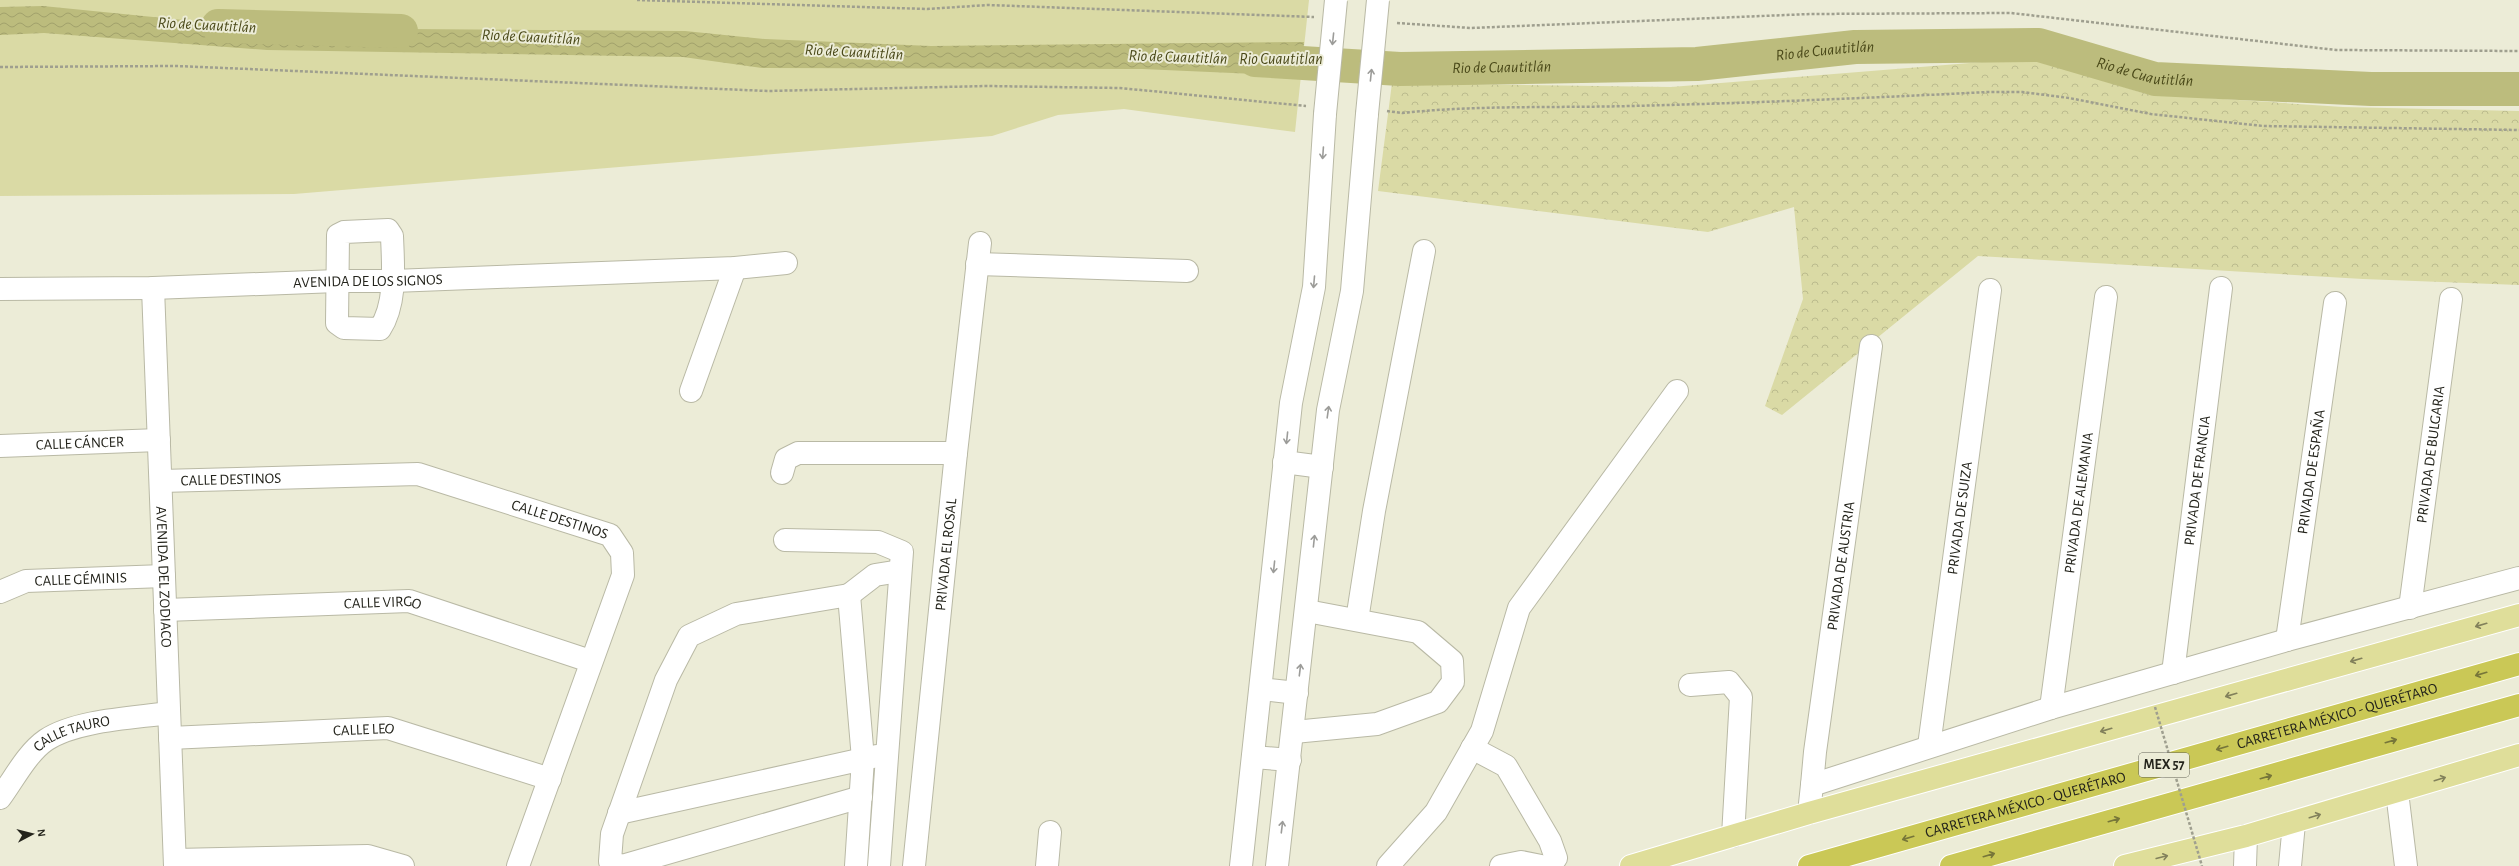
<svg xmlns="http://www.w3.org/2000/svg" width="2519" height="866" font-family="'Alegreya Sans',sans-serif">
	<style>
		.forest { fill: url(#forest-crowns) }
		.park { fill: #dadaa5 }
		.water { fill: url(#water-waves) }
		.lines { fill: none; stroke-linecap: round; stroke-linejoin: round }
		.river { stroke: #bcbc7d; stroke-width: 34 }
		.minor-casing { stroke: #b9b9a5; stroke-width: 24 }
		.major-casing { stroke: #fff; stroke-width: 24 }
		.highway-casing { stroke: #fff; stroke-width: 24 }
		.path { stroke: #9f9f8f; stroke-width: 2.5; stroke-dasharray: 3 2; stroke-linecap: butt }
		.minor { stroke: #fff; stroke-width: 22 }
		.major { stroke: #dfde9a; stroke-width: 22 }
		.highway { stroke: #cac856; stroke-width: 22 }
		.minor-bridge-casing { stroke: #b9b9a5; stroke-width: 24; stroke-linecap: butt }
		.path-bridge { stroke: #9f9f8f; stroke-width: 2.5; stroke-dasharray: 3 2; stroke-linecap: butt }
		.minor-bridge { stroke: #fff; stroke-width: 22 }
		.oneway { stroke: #9c9c99 }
		.oneway2 { stroke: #82815b }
		.oneway3 { stroke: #777639 }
		.labels { text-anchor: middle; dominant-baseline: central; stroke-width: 4; stroke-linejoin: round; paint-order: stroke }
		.shield { fill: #ececd7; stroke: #606054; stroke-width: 1 }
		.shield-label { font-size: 14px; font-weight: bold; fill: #24241c }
		.street-label { font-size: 15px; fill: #24241c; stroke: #ececd7 }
		.water-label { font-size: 16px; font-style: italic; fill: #4a4919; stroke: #ececd7 }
	</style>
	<defs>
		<pattern id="forest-crowns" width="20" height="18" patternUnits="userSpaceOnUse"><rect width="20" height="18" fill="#dadaa5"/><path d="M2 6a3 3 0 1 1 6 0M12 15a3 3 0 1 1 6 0" fill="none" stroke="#bbbb8d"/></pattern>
		<pattern id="water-waves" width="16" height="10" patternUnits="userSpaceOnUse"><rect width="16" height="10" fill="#bcbc7d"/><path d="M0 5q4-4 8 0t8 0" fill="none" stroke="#a1a16b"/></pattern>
	</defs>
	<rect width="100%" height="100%" fill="#ececd7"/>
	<path class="forest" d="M2032 58 2146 94 2343 107 2519 111V285L2363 279 1978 256 1782 415 1765 406 1803 299 1794 207 1708 232 1378 191 1392 83 1671 87Z"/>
	<path class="park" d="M0 0H1309L1295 132 1124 109 1058 115 992 136 294 194 0 196Z"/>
	<path class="water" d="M43 6 264 28 685 31 765 39 931 46 1304 42 1301 76 1142 69 762 68 683 57 267 50 44 33 0 35V7Z"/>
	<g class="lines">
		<g class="river">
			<path d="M218 26 401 31"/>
			<path id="s1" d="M1255 60 1400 69 1697 64 1855 47 2039 45 2155 79 2371 89H2519"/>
		</g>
		<defs>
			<g id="minor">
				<path d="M388 230 392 236C393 265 397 303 380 329L344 328 337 323 338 235 344 232Z"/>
				<path d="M977 264 1187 271"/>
				<path id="s2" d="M153 288 175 866"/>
				<path id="s3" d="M0 289 153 288 337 281H393L735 268 786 263"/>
				<path d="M691 391 735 268"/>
				<path id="s4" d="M0 446 159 440"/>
				<path d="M1284 462 1322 467"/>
				<path d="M782 473 786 459 798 453H956"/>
				<path id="s5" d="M161 481 418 474 610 535 622 553 623 575 518 866"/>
				<path d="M785 540 878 542 902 552 879 866"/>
				<path id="s6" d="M0 592 26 581 164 576"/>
				<path d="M849 595 875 575 900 571"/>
				<path id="s7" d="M2410 608 2451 299"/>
				<path id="s8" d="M165 610 409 601 590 661"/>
				<path d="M1357 620 1374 511 1424 251"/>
				<path id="s9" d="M2287 640 2335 303"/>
				<path id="s10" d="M2173 673 2221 288"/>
				<path d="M1690 685 1729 682 1741 697 1733 836"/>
				<path d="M1261 689 1297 693"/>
				<path id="s11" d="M2051 708 2106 297"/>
				<path d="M1294 732 1377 724 1438 702 1453 682 1452 661 1418 632 1307 611"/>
				<path id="s12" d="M170 738 388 728 550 779"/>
				<path id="s13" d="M1929 746 1990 290"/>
				<path d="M1472 748 1506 766 1550 841 1556 858 1549 866"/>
				<path d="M1253 757 1290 760"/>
				<path id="s14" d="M1812 785 1815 752 1871 346"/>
				<path d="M2397 792 2406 866"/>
				<path id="s15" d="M0 798C14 779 27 753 46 740 76 720 134 718 169 713"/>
				<path d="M619 813 877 756"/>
				<path d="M1809 813 1812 785 2051 708 2287 640 2519 578"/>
				<path d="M175 860 368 856 403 866"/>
				<path d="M621 866 610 861 612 834 666 680 689 636 736 614 849 595 863 759 856 866"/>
				<path d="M622 866 861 797"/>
				<path id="s16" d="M914 866 956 453 980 243"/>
				<path d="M1047 866 1050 832"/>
				<path d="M1241 866 1291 403 1314 287 1325 114"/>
				<path d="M1277 866 1328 410 1352 291 1367 114"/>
				<path d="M1388 866 1436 812 1482 731 1519 608 1677 391"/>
				<path d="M1501 866 1521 862 1541 866"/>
				<path d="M2245 866 2246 836"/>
				<path d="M2290 866 2294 823"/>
			</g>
			<path id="major" d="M1631 866 1809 813 2519 615
				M2125 866 2246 836 2519 755"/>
			<g id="highway">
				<path id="s17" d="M1809 866 2519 664"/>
				<path d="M1951 866 2519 705"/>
			</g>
		</defs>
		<use href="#minor" class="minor-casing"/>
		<use href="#major" class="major-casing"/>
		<use href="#highway" class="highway-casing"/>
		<path class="path" d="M637 0 927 9 988 5 1314 17
			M1397 23 1471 28 1810 14 2011 13 2336 50 2519 51
			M0 67 177 66 768 91 987 86 1120 88 1306 106
			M1387 111 1402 113C1478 105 1554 108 1631 106 1750 103 1869 98 1988 92H2022L2069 98 2151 114 2263 126 2519 130"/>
		<use href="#minor" class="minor"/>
		<use href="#major" class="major"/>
		<use href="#highway" class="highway"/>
		<defs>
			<path id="minor-bridge" d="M1325 114 1336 0
				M1367 114 1378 0"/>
		</defs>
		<use href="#minor-bridge" class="minor-bridge-casing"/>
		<path class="path-bridge" d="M2155 707 2202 866"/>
		<use href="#minor-bridge" class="minor-bridge"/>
	</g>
	<defs><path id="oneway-shaft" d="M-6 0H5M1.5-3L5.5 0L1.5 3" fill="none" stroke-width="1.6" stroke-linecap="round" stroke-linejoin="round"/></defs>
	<g class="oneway">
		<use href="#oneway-shaft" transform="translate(1333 39) rotate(96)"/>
		<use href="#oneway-shaft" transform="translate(1371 75) rotate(-84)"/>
		<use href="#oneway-shaft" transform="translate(1323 153) rotate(94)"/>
		<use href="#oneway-shaft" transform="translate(1314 282) rotate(95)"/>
		<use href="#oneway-shaft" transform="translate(1328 412) rotate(-82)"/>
		<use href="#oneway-shaft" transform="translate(1287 438) rotate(96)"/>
		<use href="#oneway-shaft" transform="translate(1314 541) rotate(-84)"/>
		<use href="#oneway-shaft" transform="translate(1274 567) rotate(96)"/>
		<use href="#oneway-shaft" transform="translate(1300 670) rotate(-83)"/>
		<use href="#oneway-shaft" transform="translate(1282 827) rotate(-83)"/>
	</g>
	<g class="oneway2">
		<use href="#oneway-shaft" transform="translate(2481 625) rotate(164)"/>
		<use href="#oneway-shaft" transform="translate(2356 660) rotate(164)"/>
		<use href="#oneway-shaft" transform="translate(2231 695) rotate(164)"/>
		<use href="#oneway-shaft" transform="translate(2106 730) rotate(164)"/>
		<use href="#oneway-shaft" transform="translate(2440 779) rotate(-17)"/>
		<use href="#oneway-shaft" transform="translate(2315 816) rotate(-17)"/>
		<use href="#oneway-shaft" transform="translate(2162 857) rotate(-14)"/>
	</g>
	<g class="oneway3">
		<use href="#oneway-shaft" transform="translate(2481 674) rotate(164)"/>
		<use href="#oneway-shaft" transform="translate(2391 741) rotate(-16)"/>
		<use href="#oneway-shaft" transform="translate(2222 748) rotate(164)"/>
		<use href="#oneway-shaft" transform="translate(2266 777) rotate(-16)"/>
		<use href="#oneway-shaft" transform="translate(2114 820) rotate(-16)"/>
		<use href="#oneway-shaft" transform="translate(1908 838) rotate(164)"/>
		<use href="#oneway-shaft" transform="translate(1989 855) rotate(-16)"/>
	</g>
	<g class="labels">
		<rect class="shield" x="2139" y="753" width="50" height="24" rx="3"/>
		<g class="shield-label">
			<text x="2164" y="765">MEX 57</text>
		</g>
		<g class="street-label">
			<text stroke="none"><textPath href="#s3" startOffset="368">AVENIDA DE LOS SIGNOS</textPath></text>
			<text stroke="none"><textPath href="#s4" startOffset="80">CALLE CÁNCER</textPath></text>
			<text stroke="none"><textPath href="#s7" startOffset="155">PRIVADA DE BULGARIA</textPath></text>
			<text stroke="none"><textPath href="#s9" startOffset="170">PRIVADA DE ESPAÑA</textPath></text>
			<text stroke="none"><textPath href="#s5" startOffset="70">CALLE DESTINOS</textPath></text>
			<text stroke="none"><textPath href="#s10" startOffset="194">PRIVADA DE FRANCIA</textPath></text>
			<text stroke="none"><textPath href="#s11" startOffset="207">PRIVADA DE ALEMANIA</textPath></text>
			<text stroke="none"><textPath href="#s13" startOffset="230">PRIVADA DE SUIZA</textPath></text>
			<text stroke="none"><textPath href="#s5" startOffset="406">CALLE DESTINOS</textPath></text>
			<text stroke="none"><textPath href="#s16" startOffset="313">PRIVADA EL ROSAL</textPath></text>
			<text stroke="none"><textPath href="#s14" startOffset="221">PRIVADA DE AUSTRIA</textPath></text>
			<text stroke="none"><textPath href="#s2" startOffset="289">AVENIDA DEL ZODIACO</textPath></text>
			<text stroke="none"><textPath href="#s6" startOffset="83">CALLE GÉMINIS</textPath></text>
			<text stroke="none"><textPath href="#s8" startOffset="218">CALLE VIRGO</textPath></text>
			<text stroke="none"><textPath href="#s17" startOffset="549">CARRETERA MÉXICO - QUERÉTARO</textPath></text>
			<text stroke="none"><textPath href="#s12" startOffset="194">CALLE LEO</textPath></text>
			<text stroke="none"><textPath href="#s15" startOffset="101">CALLE TAURO</textPath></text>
			<text stroke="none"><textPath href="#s17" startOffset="225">CARRETERA MÉXICO - QUERÉTARO</textPath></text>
		</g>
		<g class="water-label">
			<text transform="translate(207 25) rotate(3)">Rio de Cuautitlán</text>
			<text transform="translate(531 37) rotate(3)">Rio de Cuautitlán</text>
			<text stroke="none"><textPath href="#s1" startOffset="571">Rio de Cuautitlán</textPath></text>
			<text transform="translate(854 52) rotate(3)">Rio de Cuautitlán</text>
			<text transform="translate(1178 57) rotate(2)">Rio de Cuautitlán</text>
			<text x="1281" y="59">Rio Cuautitlan</text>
			<text stroke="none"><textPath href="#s1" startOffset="247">Rio de Cuautitlán</textPath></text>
			<text stroke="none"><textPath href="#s1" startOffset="895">Rio de Cuautitlán</textPath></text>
		</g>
	</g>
	<g transform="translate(32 834) rotate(83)" stroke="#ececd7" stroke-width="3" paint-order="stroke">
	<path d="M0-3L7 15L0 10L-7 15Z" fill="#24241c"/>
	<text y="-6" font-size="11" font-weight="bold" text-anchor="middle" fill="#24241c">N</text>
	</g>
</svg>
